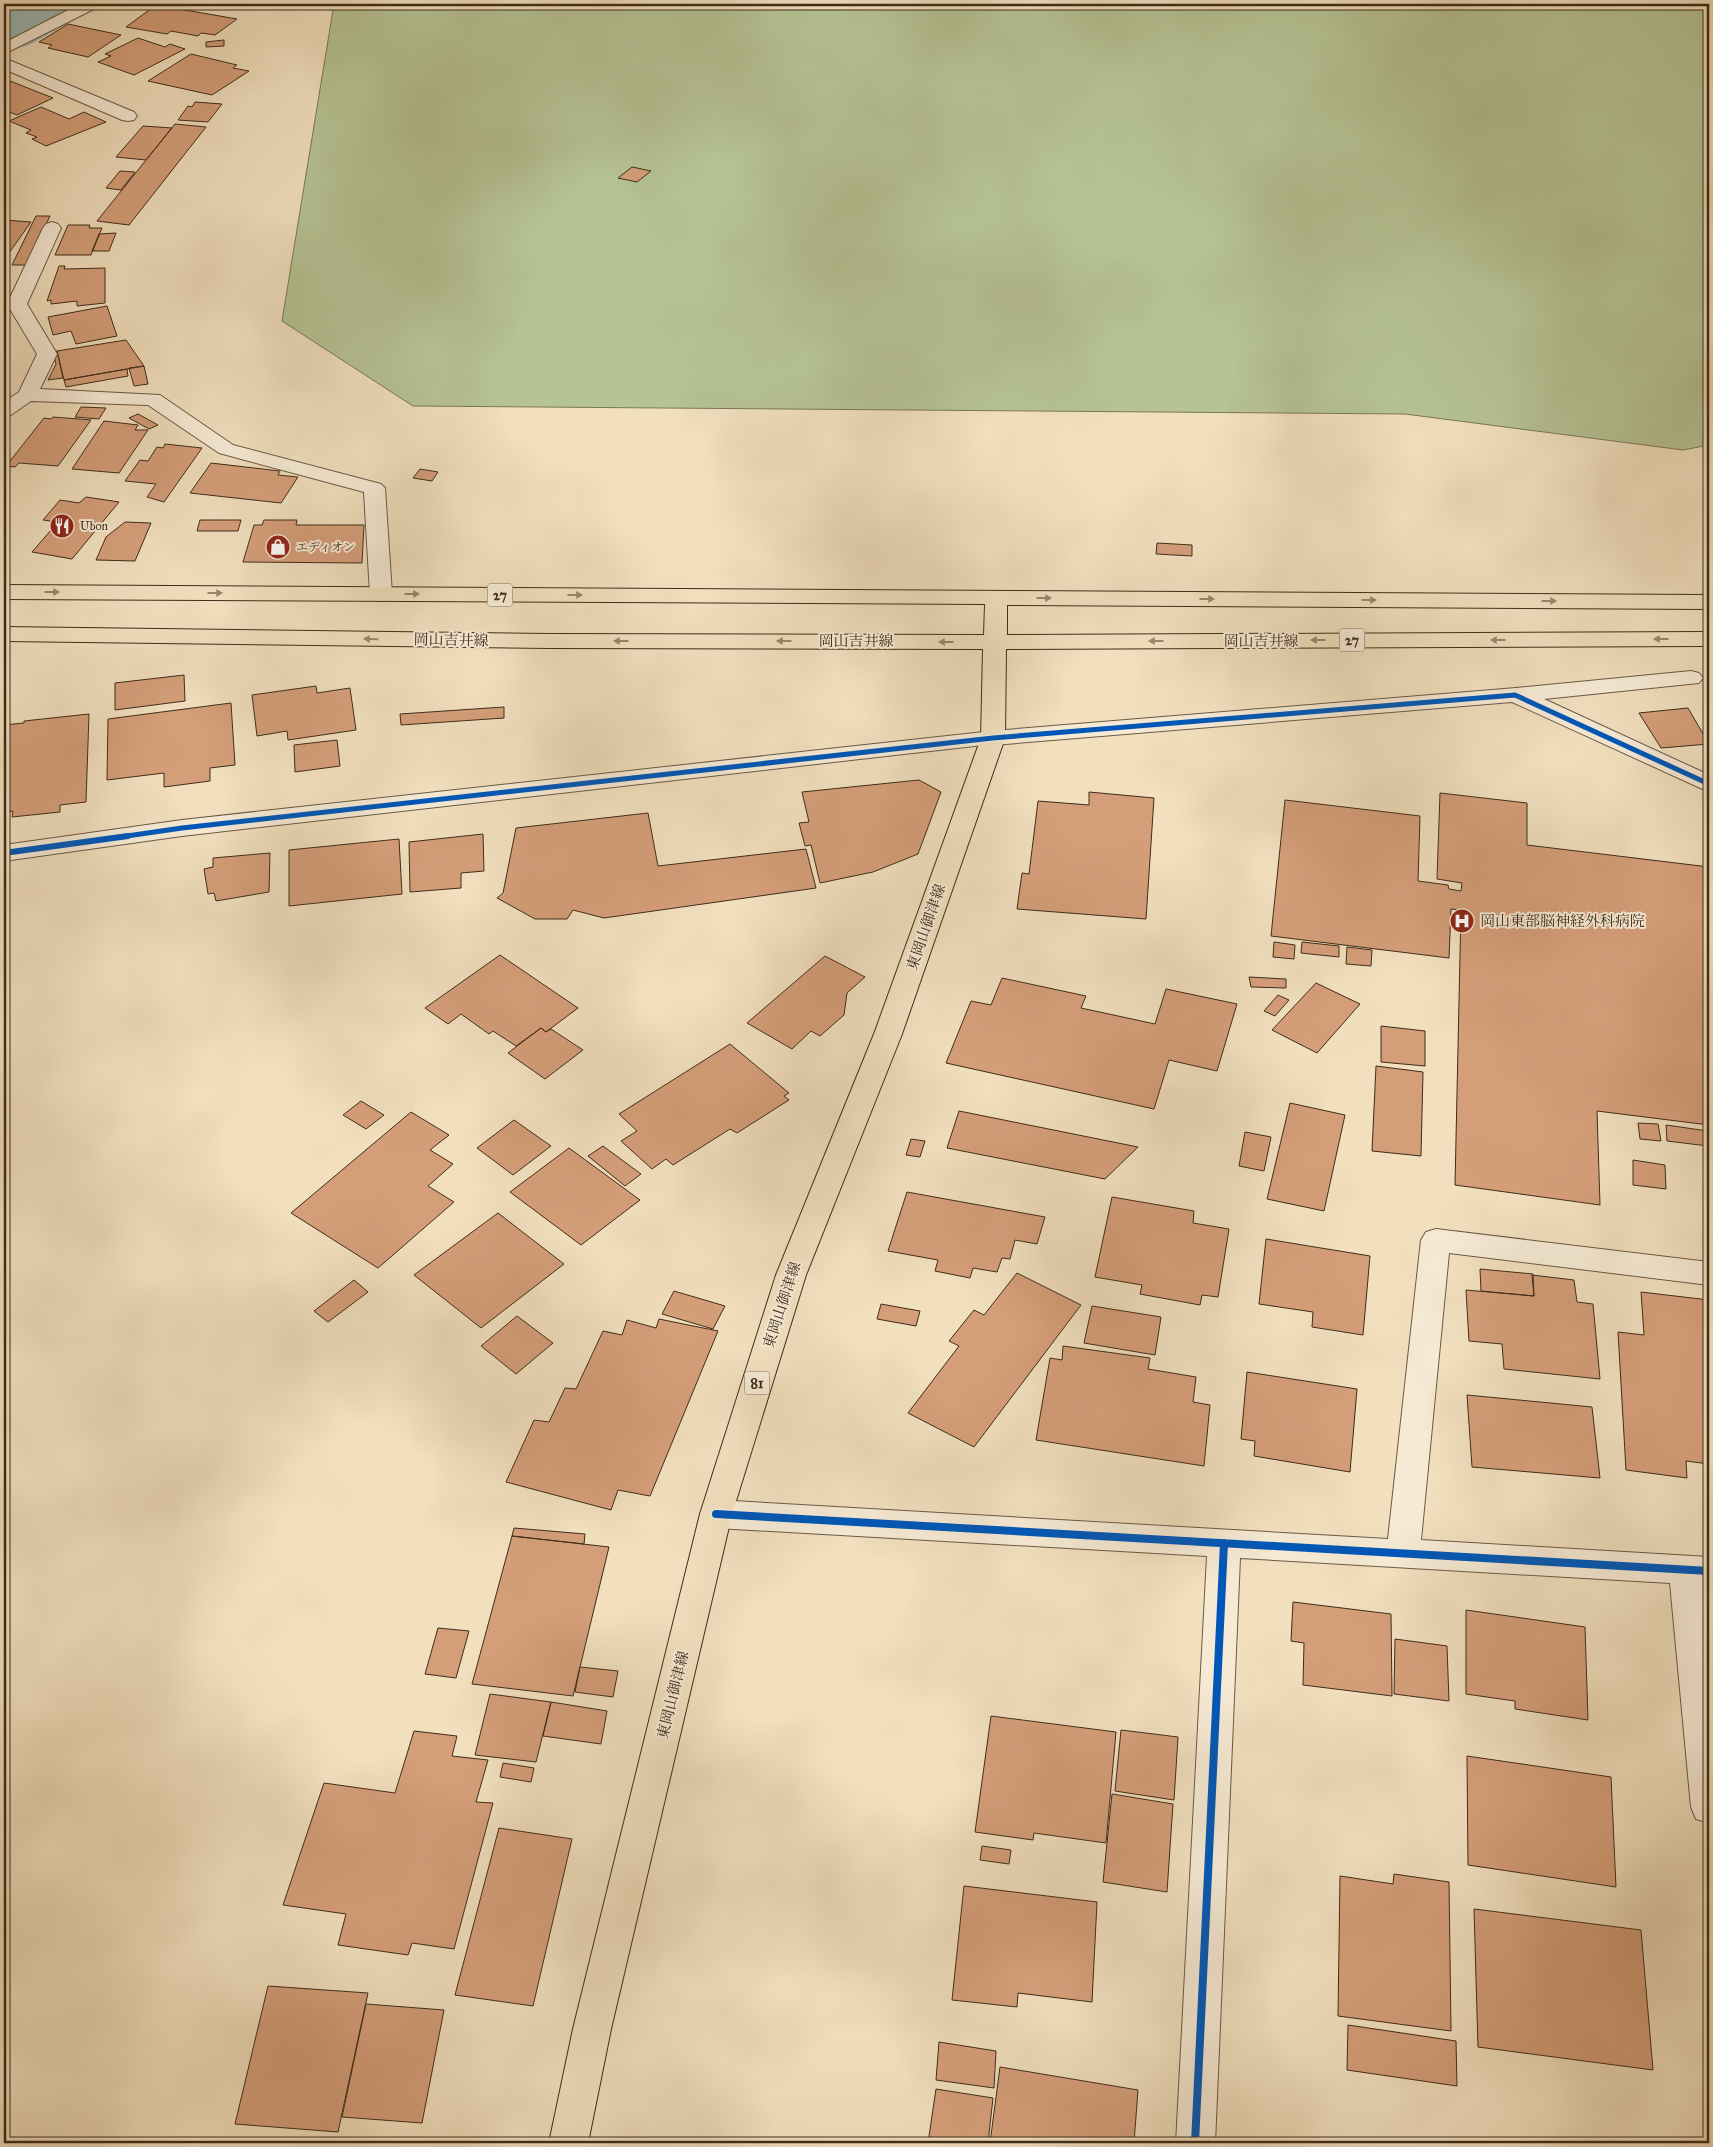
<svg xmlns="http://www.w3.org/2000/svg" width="1713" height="2147" font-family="'IM FELL Great Primer','Noto Serif JP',serif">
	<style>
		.green { fill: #b6c395; stroke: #7a7858 }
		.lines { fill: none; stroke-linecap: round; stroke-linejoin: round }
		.river { fill: #9dbaba; fill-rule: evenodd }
		.building { fill: #d49e79; stroke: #3f2c1a }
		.minor-casing { stroke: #6c5943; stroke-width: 2 }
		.tertiary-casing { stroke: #6c5943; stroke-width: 2 }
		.primary-casing { stroke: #3f2c1a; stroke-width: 2 }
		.minor { fill: #f6ead5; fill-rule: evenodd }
		.tertiary { fill: #f6ead5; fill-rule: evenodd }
		.primary { fill: #f1dfbe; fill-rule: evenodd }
		.cycleway-far2-casing { stroke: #f6ead5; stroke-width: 8 }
		.cycleway-far1-casing { stroke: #f6ead5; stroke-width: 9 }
		.cycleway-casing { stroke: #f6ead5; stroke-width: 11 }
		.cycleway-far2 { stroke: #0057b8; stroke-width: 5 }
		.cycleway-far1 { stroke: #0057b8; stroke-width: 6 }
		.cycleway { stroke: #0057b8; stroke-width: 8 }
		.oneway { fill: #98866c }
		.labels { text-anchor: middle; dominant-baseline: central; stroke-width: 4; stroke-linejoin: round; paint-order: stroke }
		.far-poi-label { font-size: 12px; fill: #3f2c1a; stroke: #f6ead5; text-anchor: start }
		.shield { fill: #f6ead5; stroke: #766552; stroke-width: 1 }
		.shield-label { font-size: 14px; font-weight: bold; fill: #3f2c1a }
		.street-label { font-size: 15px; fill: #3f2c1a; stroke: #f6ead5 }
		.poi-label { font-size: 15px; fill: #3f2c1a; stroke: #f6ead5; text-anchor: start }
	</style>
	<rect width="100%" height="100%" fill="#f1dfbe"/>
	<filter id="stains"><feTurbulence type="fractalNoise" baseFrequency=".004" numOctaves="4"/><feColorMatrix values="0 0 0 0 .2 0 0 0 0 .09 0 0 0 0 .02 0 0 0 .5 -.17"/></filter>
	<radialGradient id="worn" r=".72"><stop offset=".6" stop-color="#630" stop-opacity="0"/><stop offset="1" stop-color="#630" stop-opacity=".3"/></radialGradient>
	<path class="green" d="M334 4H1709V445L1683 450 1405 414 413 406 282 321Z"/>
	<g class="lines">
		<path class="river" d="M4 4H85L75 19 29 45 4 51Z"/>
	</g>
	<path class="building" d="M4 4H27L21 8 4 5Z
		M156 5 237 19 215 35 201 33 198 36 171 31 167 34 126 27Z
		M68 24 121 35 88 57 48 48 52 45 39 42Z
		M138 38 165 47 170 44 185 49 134 75 98 62 111 56 105 54Z
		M224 40V46L206 47V42Z
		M191 54 237 65 233 68 249 71 212 95 148 81Z
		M5 79 53 98 17 115 4 110Z
		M195 102 222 104 208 122 178 120 188 106 192 107Z
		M41 107 69 119 84 112 106 122 46 146 32 139 37 137 26 133 31 130 9 121Z
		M175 124 206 127 129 225 97 221Z
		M143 126 172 128 146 160 116 157Z
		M632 167 651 171 637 182 618 178Z
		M120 171 135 172 121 190 106 188Z
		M36 216H50L27 265H12Z
		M4 220 31 222 4 260Z
		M68 225H90L89 228H102L91 255H55Z
		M116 233 109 251H92L99 234Z
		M59 266H65L64 269 105 268V303L77 306V301L51 304V300L47 301Z
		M107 306 117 336 76 344 71 331 53 335 48 317Z
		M126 340 144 366 64 380 57 351Z
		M57 351 63 378 48 380 56 364 53 352Z
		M144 366 148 384 134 386 129 368Z
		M127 369 128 376 66 387 64 380Z
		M81 407 106 408 99 419 75 417Z
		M138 414 158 425 149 429 129 418Z
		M53 417 91 420 58 466 19 463 15 467 6 466 44 418 51 419Z
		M104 421 138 425 135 430H148L119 473 72 469Z
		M165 444 202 448 164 502 147 497 156 484 125 481 140 460 148 461 157 447 163 448Z
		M211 463 280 471 278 475 298 477 281 503 190 493Z
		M420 469 438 472 432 481 413 478Z
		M86 497 119 502 72 559 32 552 58 522 43 520 60 500 79 503Z
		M200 520H241L238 531H197Z
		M264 520H297L296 525H364L362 563 243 562 254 525H262Z
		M125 522 151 523 135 561 96 560 106 537Z
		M1157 543 1192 545V556L1156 554Z
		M184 675 185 701 115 710V683Z
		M316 686 317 693 350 688 356 730 288 740 287 731 257 736 252 695Z
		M231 703 235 765 210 768V781L164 787V773L107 780 108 719Z
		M504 707V718L401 725 400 714Z
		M1688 708 1709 744 1661 748 1639 713Z
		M89 714 86 802 60 805V812L12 817 13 811 4 813V725L24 723V721Z
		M337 740 340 766 295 772 294 745Z
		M919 780 941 792 918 854 873 872 820 883 811 845 805 846 799 823 809 822 802 792Z
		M1089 792 1154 798 1146 919 1017 909 1022 873 1029 874 1038 801 1089 805Z
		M1440 793 1527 803V845L1709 867V1125L1597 1111 1600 1205 1455 1185 1461 910 1451 909 1449 958 1271 936 1285 800 1420 816 1418 881 1448 885 1449 889 1461 891 1462 883 1437 879Z
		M648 813 658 866 806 849 816 888 604 918 573 910 567 919H535L497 898 503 893 516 828Z
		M483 834 484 871 461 873V888L410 892 409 842Z
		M399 839 402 894 289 906V850Z
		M270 853 269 892 216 901 214 893 208 894 204 869 213 867V858Z
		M1274 942 1295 945 1294 959 1273 957Z
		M1302 942 1339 946V957L1301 953Z
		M1347 947 1372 950 1371 966 1346 964Z
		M500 955 578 1008 546 1032 541 1028 516 1046 493 1031 489 1034 461 1014 448 1024 425 1008Z
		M825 956 865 977 847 993 844 1015 820 1036 811 1031 792 1049 747 1023Z
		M1249 977 1286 979V988L1251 987Z
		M1002 978 1086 996 1081 1008 1155 1024 1166 989 1237 1004 1217 1071 1169 1060 1154 1109 946 1063 971 1001 991 1005Z
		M1316 983 1360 1004 1317 1053 1272 1030Z
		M1278 995 1289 1000 1275 1016 1264 1011Z
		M1381 1026 1425 1031V1066L1381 1062Z
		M541 1028 546 1032 551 1029 583 1050 545 1079 508 1053Z
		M730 1044 789 1093 784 1096 789 1100 737 1133 730 1129 673 1165 666 1159 652 1169 621 1141 637 1131 619 1114Z
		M1376 1066 1423 1072 1421 1156 1372 1151Z
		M361 1101 384 1115 366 1129 343 1115Z
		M1290 1103 1345 1115 1324 1211 1267 1199Z
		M959 1111 1138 1147 1105 1179 947 1148Z
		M411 1112 449 1135 430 1150 453 1164 428 1186 454 1202 378 1268 291 1213Z
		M514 1120 551 1146 513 1175 477 1148Z
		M1638 1123 1658 1124 1661 1141 1640 1139Z
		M1666 1125 1708 1131V1146L1667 1141Z
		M1245 1132 1271 1137 1264 1171 1239 1166Z
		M911 1139 925 1141 920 1157 906 1155Z
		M603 1146 641 1174 625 1186 588 1156Z
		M569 1148 640 1200 581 1245 510 1192Z
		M1633 1160 1665 1165 1666 1189 1633 1185Z
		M907 1192 1045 1217 1037 1244 1015 1240 1010 1259 1002 1258 997 1272 973 1268 970 1278 935 1271 938 1260 888 1251Z
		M1112 1197 1194 1211 1193 1223 1229 1229 1218 1297 1202 1295 1200 1305 1140 1294 1142 1285 1095 1277Z
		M498 1213 564 1264 481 1328 414 1275Z
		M1266 1239 1370 1256 1363 1335 1312 1327 1313 1312 1259 1304Z
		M1480 1269 1533 1274 1534 1296 1481 1291Z
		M1017 1273 1081 1305 974 1447 908 1413 959 1346 949 1341 974 1310 984 1315Z
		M1532 1275 1574 1280 1577 1302 1593 1304 1600 1379 1504 1369 1502 1344 1469 1341 1466 1290 1534 1296Z
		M354 1280 368 1292 328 1322 314 1311Z
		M674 1291 725 1306 713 1329 662 1314Z
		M1641 1292 1709 1300V1464L1686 1461 1687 1478 1626 1470 1618 1332 1644 1335Z
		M881 1304 920 1311 916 1326 877 1319Z
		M1092 1306 1161 1317 1155 1355 1084 1343Z
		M517 1316 553 1343 516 1374 481 1346Z
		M659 1319 718 1331 650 1496 618 1490 611 1510 506 1482 534 1420 549 1422 565 1388 576 1389 603 1331 622 1335 627 1320 656 1328Z
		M1063 1346 1150 1358 1148 1369 1196 1377 1193 1402 1210 1405 1204 1466 1036 1440 1050 1358 1062 1360Z
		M1247 1372 1357 1389 1350 1472 1254 1456 1255 1441 1241 1439Z
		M1467 1395 1592 1407 1600 1478 1472 1467Z
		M514 1528 585 1534 584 1544 512 1536Z
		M512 1536 609 1547 573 1696 472 1684Z
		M1293 1602 1391 1614 1392 1696 1303 1685 1304 1643 1291 1641Z
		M1466 1610 1585 1627 1588 1720 1515 1709V1701L1466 1694Z
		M438 1628 469 1631 456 1678 425 1674Z
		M1395 1639 1447 1646 1449 1701 1394 1694Z
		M580 1667 618 1671 613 1697 575 1692Z
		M490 1694 551 1702 536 1762 475 1755Z
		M551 1702 607 1711 601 1744 543 1736Z
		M991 1716 1116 1732 1106 1843 1034 1833 1033 1840 975 1832Z
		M1121 1730 1178 1737 1174 1800 1115 1791Z
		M414 1731 457 1736 452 1756 488 1760 476 1802 493 1803 454 1949 412 1943 408 1955 338 1945 346 1914 283 1905 324 1783 395 1793Z
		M1467 1756 1611 1777 1616 1887 1468 1865Z
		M503 1763 534 1768 531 1782 500 1777Z
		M1112 1794 1173 1804 1167 1892 1103 1882Z
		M499 1828 572 1839 533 2006 455 1995Z
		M982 1846 1011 1850 1009 1864 980 1860Z
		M1394 1874 1449 1882 1451 2031 1338 2016 1340 1876 1393 1884Z
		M964 1886 1097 1902 1092 2002 1018 1993 1017 2007 952 2000Z
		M1474 1909 1641 1930 1653 2070 1478 2047Z
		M268 1986 368 1993 338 2132 235 2124Z
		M366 2004 444 2010 422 2123 342 2117Z
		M1348 2025 1456 2041 1457 2086 1347 2070Z
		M939 2042 996 2051 994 2088 936 2080Z
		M1000 2067 1138 2090 1134 2143H990Z
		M936 2089 993 2098 988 2143H928Z"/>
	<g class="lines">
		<defs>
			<path id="minor" d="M80 4H100L98 7 4 54V43Z
				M4 58 134 112 137 116 134 120 128 121 122 120 4 69Z
				M52 222 58 224 61 228 27 304 57 354 40 389 160 395 233 445 381 484 385 488 392 594 389 599 381 601 373 599 370 594 364 492 219 453 148 405 31 401 11 415 4 417V402L19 392 37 354 7 304 43 228 46 224Z
				M1691 671 1699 673 1703 678 1699 683 1544 699 1709 775V792L1512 702 993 745 985 743 981 738 985 733 993 731 1516 688Z
				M1436 1229 1709 1262V1285L1449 1253 1421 1540 1709 1557V1585H1703L1709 1643V1823L1696 1819 1691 1807 1670 1583 1240 1558 1215 2143H1176L1207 1556 716 1528 705 1524 700 1514 705 1504 716 1500 1388 1539 1421 1240 1426 1232Z"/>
			<path id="tertiary" d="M993 731 1001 733 1005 738 1001 743 182 836 4 861V845L182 820Z"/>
			<path id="primary" d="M4 585 1709 595V609L1007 605V635L1709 632V646L1006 649 1005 738 902 1034 806 1275 732 1514 611 2029 588 2143H549L573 2029 700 1514 776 1275 874 1034 981 738 983 649 550 648 4 641V627L550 634 984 635 985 604 4 599Z"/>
		</defs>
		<use href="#minor" class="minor-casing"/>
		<use href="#tertiary" class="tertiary-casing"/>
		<use href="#primary" class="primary-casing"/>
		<use href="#minor" class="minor"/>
		<use href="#tertiary" class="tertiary"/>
		<use href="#primary" class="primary"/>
		<defs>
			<path id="cycleway-far2" d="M120 837 182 828 993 738 1515 695 1709 784"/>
			<path id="cycleway-far1" d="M4 853 128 836"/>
			<path id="cycleway" d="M716 1514 1709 1571
				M1195 2143 1224 1543"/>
		</defs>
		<use href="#cycleway-far2" class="cycleway-far2-casing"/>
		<use href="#cycleway-far1" class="cycleway-far1-casing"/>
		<use href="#cycleway" class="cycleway-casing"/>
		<use href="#cycleway-far2" class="cycleway-far2"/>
		<use href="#cycleway-far1" class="cycleway-far1"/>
		<use href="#cycleway" class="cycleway"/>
	</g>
	<defs><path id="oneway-solid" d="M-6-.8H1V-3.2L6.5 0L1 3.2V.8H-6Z" transform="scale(1.25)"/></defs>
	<g class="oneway">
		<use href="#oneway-solid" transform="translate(52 592)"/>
		<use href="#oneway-solid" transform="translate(215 593)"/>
		<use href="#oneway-solid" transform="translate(412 594)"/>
		<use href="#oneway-solid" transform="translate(575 595)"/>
		<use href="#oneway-solid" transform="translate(1044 598)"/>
		<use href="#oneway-solid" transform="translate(1207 599)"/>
		<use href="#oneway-solid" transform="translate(1369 600)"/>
		<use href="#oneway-solid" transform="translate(1549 601)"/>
		<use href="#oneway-solid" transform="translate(371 639) rotate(-179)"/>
		<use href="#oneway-solid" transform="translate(1661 639) rotate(180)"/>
		<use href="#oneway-solid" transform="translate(1318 640) rotate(180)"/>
		<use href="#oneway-solid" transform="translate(1498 640) rotate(180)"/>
		<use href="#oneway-solid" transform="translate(621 641) rotate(-180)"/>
		<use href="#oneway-solid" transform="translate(784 641) rotate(-180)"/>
		<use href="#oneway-solid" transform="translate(1156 641) rotate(180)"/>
		<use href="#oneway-solid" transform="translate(946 642) rotate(-180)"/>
	</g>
	<defs>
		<symbol id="restaurant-disc" viewBox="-11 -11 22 22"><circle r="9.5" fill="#8f2418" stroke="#f6ead5"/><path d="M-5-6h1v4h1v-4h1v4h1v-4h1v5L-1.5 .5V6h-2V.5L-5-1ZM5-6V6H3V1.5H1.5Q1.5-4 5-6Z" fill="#fff"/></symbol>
		<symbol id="shop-disc" viewBox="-11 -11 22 22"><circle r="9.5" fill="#8f2418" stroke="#f6ead5"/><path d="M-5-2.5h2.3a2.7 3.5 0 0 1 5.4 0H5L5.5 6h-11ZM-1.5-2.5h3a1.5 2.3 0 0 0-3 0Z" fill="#fff"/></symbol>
		<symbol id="hospital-disc" viewBox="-11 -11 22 22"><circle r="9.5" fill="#8f2418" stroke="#f6ead5"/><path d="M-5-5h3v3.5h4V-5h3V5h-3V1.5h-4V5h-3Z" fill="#fff"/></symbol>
	</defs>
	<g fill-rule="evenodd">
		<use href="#restaurant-disc" x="48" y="512" width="28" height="28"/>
		<use href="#shop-disc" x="264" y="533" width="28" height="28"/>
		<use href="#hospital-disc" x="1448" y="907" width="28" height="28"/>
	</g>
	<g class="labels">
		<g class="far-poi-label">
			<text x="80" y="526">Ubon</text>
			<text x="296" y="547">エディオン</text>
		</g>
		<g class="shield">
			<rect x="487.5" y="583.5" width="25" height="23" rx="4"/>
			<rect x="1339.5" y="628.5" width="25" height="23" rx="4"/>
			<rect x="744.5" y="1371.5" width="25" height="23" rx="4"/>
		</g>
		<g class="shield-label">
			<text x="500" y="595">27</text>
			<text x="1352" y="640">27</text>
			<text x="757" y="1383">81</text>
		</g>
		<g class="street-label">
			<text transform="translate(451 640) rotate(1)">岡山吉井線</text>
			<text x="856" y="641">岡山吉井線</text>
			<text x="1261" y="641">岡山吉井線</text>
			<text transform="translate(926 927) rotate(-71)">東岡山御津線</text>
			<text transform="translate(782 1305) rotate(-72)">東岡山御津線</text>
			<text transform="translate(673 1695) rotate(-76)">東岡山御津線</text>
		</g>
		<g class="poi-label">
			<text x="1480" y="921">岡山東部脳神経外科病院</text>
		</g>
	</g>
	<rect width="1713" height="2147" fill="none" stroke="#f1dfbe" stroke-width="20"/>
	<rect x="5" y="5" width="1703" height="2137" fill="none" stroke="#3f2c1a" stroke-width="2.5"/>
	<rect x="10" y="10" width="1693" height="2127" fill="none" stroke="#3f2c1a"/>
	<rect width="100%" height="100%" filter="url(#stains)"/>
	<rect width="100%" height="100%" fill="url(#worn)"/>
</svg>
